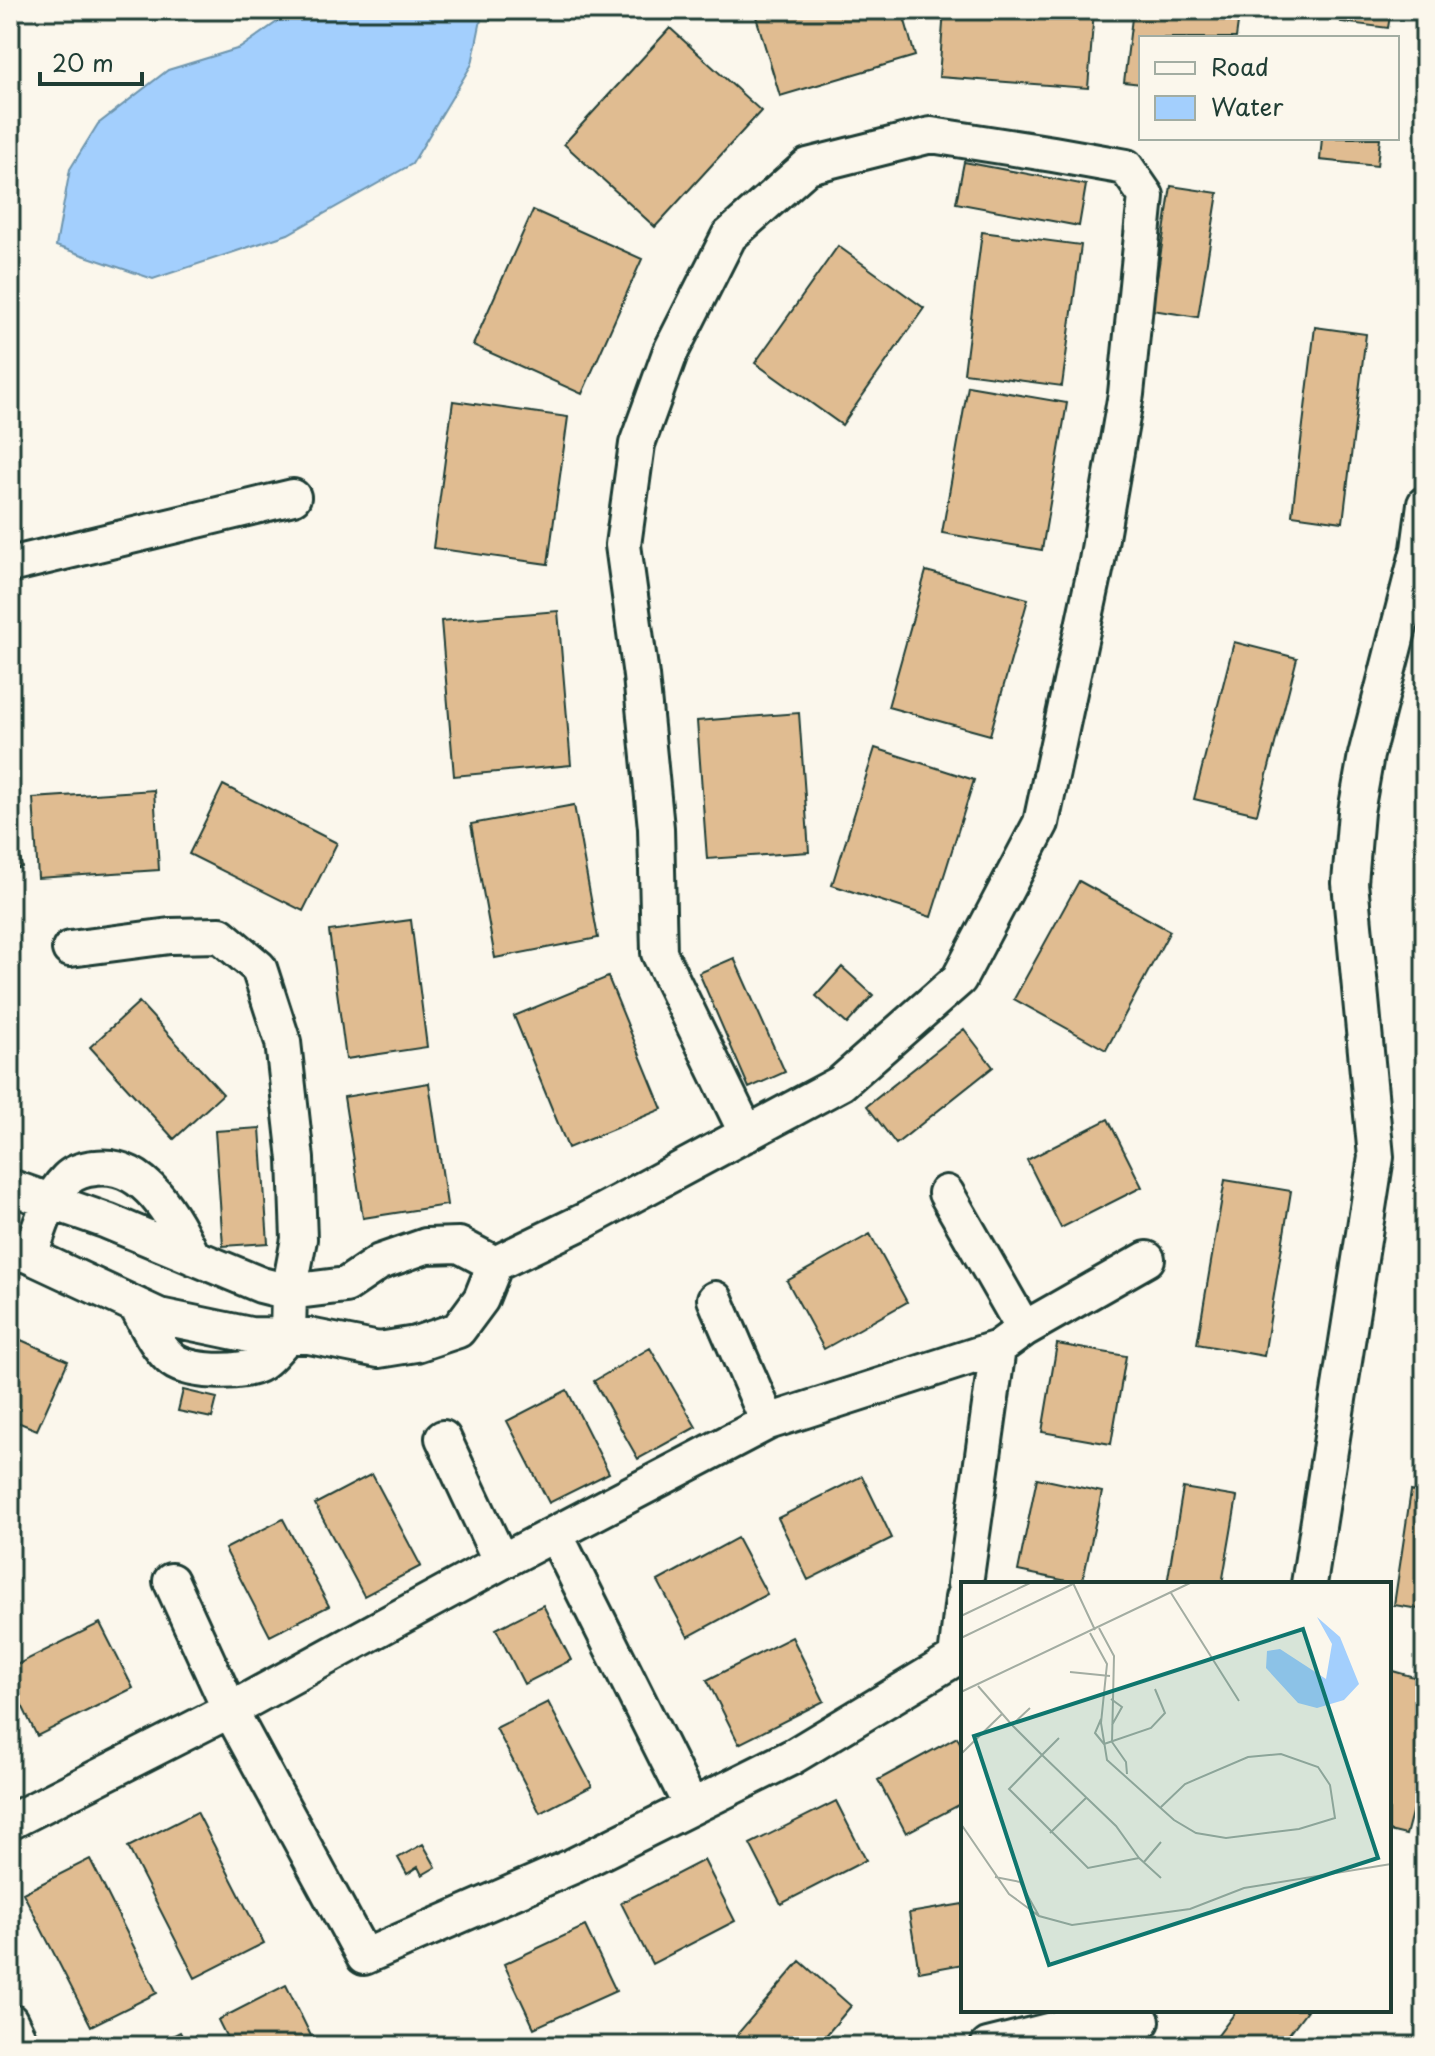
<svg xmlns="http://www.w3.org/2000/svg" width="1435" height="2056" font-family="'Playpen Sans',sans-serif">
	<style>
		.water { fill: #a3cffd; stroke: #6e95ad; stroke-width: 2 }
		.building { fill: #e0bc91; stroke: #1f3d34; stroke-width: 2 }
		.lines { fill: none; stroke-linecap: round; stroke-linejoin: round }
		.minor-casing { stroke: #1f3d34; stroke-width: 40 }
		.minor { stroke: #fbf7ec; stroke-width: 34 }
		.inset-road { fill: none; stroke: #a3ada2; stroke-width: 2 }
		.view { fill: #0f766e; fill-opacity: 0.15; stroke: #0f766e; stroke-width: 4 }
		.inset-edge { fill: none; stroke: #1f3d34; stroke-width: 4 }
	</style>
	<rect width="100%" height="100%" fill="#fbf7ec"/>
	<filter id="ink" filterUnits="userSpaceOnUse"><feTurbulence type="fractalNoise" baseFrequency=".0125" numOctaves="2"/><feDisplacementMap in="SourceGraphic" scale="16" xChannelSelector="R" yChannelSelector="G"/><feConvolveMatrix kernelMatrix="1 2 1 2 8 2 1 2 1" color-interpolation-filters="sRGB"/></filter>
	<g filter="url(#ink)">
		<path class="water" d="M294 10H483L472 64 412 164 288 234 153 279 56 246 70 169 98 124 168 70 240 48Z"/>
		<path class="building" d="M754 10H902L915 56 780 96Z
			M944 10H1094L1088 88 939 77Z
			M1133 10H1187L1239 16 1236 38H1141V84L1124 82Z
			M1343 10H1391L1388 28 1341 22Z
			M670 28 761 111 655 227 564 144Z
			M1322 138H1380L1377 166 1320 160Z
			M964 162 1086 185 1079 226 956 203Z
			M1171 186 1218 193 1198 317 1152 310Z
			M533 210 642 259 582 394 473 345Z
			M982 232 1081 245 1062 386 964 373Z
			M838 246 924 308 842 425 755 363Z
			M1315 327 1366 334 1343 522 1292 515Z
			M968 386 1067 403 1042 550 942 533Z
			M453 401 568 417 548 564 433 548Z
			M926 571 1028 599 990 735 888 707Z
			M558 611 571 765 454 776 441 621Z
			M1234 642 1297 658 1257 814 1194 799Z
			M799 713 809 852 707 859 697 721Z
			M875 748 974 780 931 917 832 885Z
			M223 785 337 843 303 911 189 854Z
			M154 790 159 870 38 878 33 798Z
			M574 805 598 938 495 958 471 824Z
			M10 806 22 867 10 870Z
			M1079 881 1170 931 1106 1050 1014 999Z
			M411 920 427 1047 346 1059 329 931Z
			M734 958 785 1072 749 1088 699 973Z
			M842 967 873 995 847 1024 816 996Z
			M608 977 662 1109 568 1148 514 1016Z
			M139 1002 223 1094 174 1139 90 1047Z
			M964 1029 993 1067 896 1144 867 1106Z
			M429 1083 447 1205 363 1218 344 1097Z
			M1108 1119 1142 1187 1061 1228 1027 1160Z
			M260 1128 268 1243 223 1246 215 1131Z
			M1225 1180 1291 1191 1264 1356 1197 1344Z
			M870 1234 907 1302 824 1349 787 1281Z
			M10 1335 68 1361 37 1430 10 1419Z
			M1057 1344 1126 1356 1111 1444 1042 1432Z
			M650 1348 696 1427 638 1459 594 1381Z
			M183 1390 217 1398 212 1418 178 1411Z
			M567 1390 609 1473 549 1503 507 1421Z
			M372 1474 421 1566 364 1596 315 1504Z
			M862 1476 892 1538 808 1580 778 1518Z
			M1037 1478 1102 1492 1082 1584 1018 1571Z
			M1183 1488 1237 1497 1222 1584H1167Z
			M1411 1491 1425 1493V1610L1394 1605Z
			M283 1519 329 1606 270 1636 225 1549Z
			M737 1538 767 1594 688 1637 658 1581Z
			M543 1605 571 1660 524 1684 496 1629Z
			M100 1623 133 1688 37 1736 10 1681V1668Z
			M792 1637 824 1701 739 1744 707 1680Z
			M1389 1670 1425 1680V1764L1406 1835 1389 1831Z
			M548 1702 592 1786 540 1813 496 1728Z
			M957 1737 963 1748V1803L906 1833 878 1780Z
			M836 1801 866 1860 781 1904 750 1844Z
			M197 1812 264 1943 195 1978 128 1847Z
			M423 1844 436 1867 422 1875 418 1867 407 1874 398 1858Z
			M90 1859 157 1993 91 2026 23 1893Z
			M704 1860 735 1921 652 1964 621 1903Z
			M963 1904V1964L919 1972 909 1913Z
			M585 1926 616 1991 534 2028 504 1964Z
			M800 1961 851 2006 817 2046H732L729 2044Z
			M286 1985 316 2046H231L218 2020Z
			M1237 2010H1307L1280 2046H1210Z
			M180 2032 187 2046H152Z"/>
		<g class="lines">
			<defs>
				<path id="minor" d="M10 565 293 497
					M70 949 170 936 220 935 259 968 283 1042 296 1159 299 1239 289 1292 288 1336C279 1344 271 1356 261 1363 243 1375 185 1373 170 1358 155 1344 146 1323 136 1305
					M10 1187 107 1221 261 1285 289 1292 346 1285 380 1262 426 1246 459 1245 495 1264
					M946 1193 1024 1329
					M10 1256 24 1253 159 1316 250 1335 309 1336 379 1350 416 1344 458 1330 481 1299 495 1264 586 1220 841 1083 959 979 1041 823 1097 561 1126 394 1146 196 1126 167 1053 154 931 135 808 166 729 236 670 353 637 444 623 545 641 676 656 828 659 953 747 1134
					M30 1256C39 1230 47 1199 67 1179 74 1172 85 1169 95 1168 146 1161 174 1219 193 1257
					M715 1299 768 1422
					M998 1348 1024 1329 1147 1259
					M443 1438 501 1562
					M555 1534 691 1806
					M171 1581 230 1710 364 1957 573 1866 792 1757 956 1658 963 1598
					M1309 1584 1376 1157 1350 883 1356 812 1366 755 1419 549 1425 504
					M10 1822 230 1710 501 1562 768 1422 998 1348 965 1584
					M10 2021 22 2046
					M988 2046 1096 2019 1142 2021"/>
			</defs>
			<use href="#minor" class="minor-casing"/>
			<use href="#minor" class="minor"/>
		</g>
	</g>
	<g transform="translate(961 1582)">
		<rect width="430" height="430" fill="#fbf7ec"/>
		<path d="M356 35 379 55 398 102 383 118 356 126 337 121 305 86 306 69 319 67 365 97 371 62Z" fill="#a3cffd"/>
		<path class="inset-road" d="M112 1 134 48M210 11 278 119M0 34 69 1M138 46 153 74 151 160 165 180 166 192M129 51 146 82 140 141 146 178 213 238 235 251 265 256 338 247 374 236 369 203 357 185 320 172 287 175 224 202 200 225M0 56 114 1M109 90 149 94M17 104 51 143 81 173 155 244 178 276 127 286 48 207 81 173 98 156M0 110 229 1M150 117 161 125 151 143M140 137 134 151 143 162 190 146 204 131 194 107M51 143 69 126M0 172 41 132M0 242 48 312 78 334 111 343 229 327 283 306 430 282M89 251 126 215M178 276 200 296M183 280 200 260M34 295 59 300 78 334"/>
		<path class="view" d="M342 47 417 276 88 383 13 154Z"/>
		<rect width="430" height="430" class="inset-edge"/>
	</g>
	<rect width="1435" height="2056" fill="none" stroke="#fbf7ec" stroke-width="40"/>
	<rect x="20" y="20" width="1395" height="2016" fill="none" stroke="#1f3d34" stroke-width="3" filter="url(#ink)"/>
	<rect x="1139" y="36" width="260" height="104" fill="#fbf7ec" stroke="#a3ada2" stroke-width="2"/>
	<rect x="1155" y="62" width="40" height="12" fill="#fbf7ec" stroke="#a3ada2" stroke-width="2"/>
	<text x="1211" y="76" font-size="24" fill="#1f3d34">Road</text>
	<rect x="1155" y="96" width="40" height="24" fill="#a3cffd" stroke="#a3ada2" stroke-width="2"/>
	<text x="1211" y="116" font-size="24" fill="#1f3d34">Water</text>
	<path d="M40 72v12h102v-12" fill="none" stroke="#1f3d34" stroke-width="4"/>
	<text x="52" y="72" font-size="24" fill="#1f3d34" stroke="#fbf7ec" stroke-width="6" paint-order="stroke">20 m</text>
</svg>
